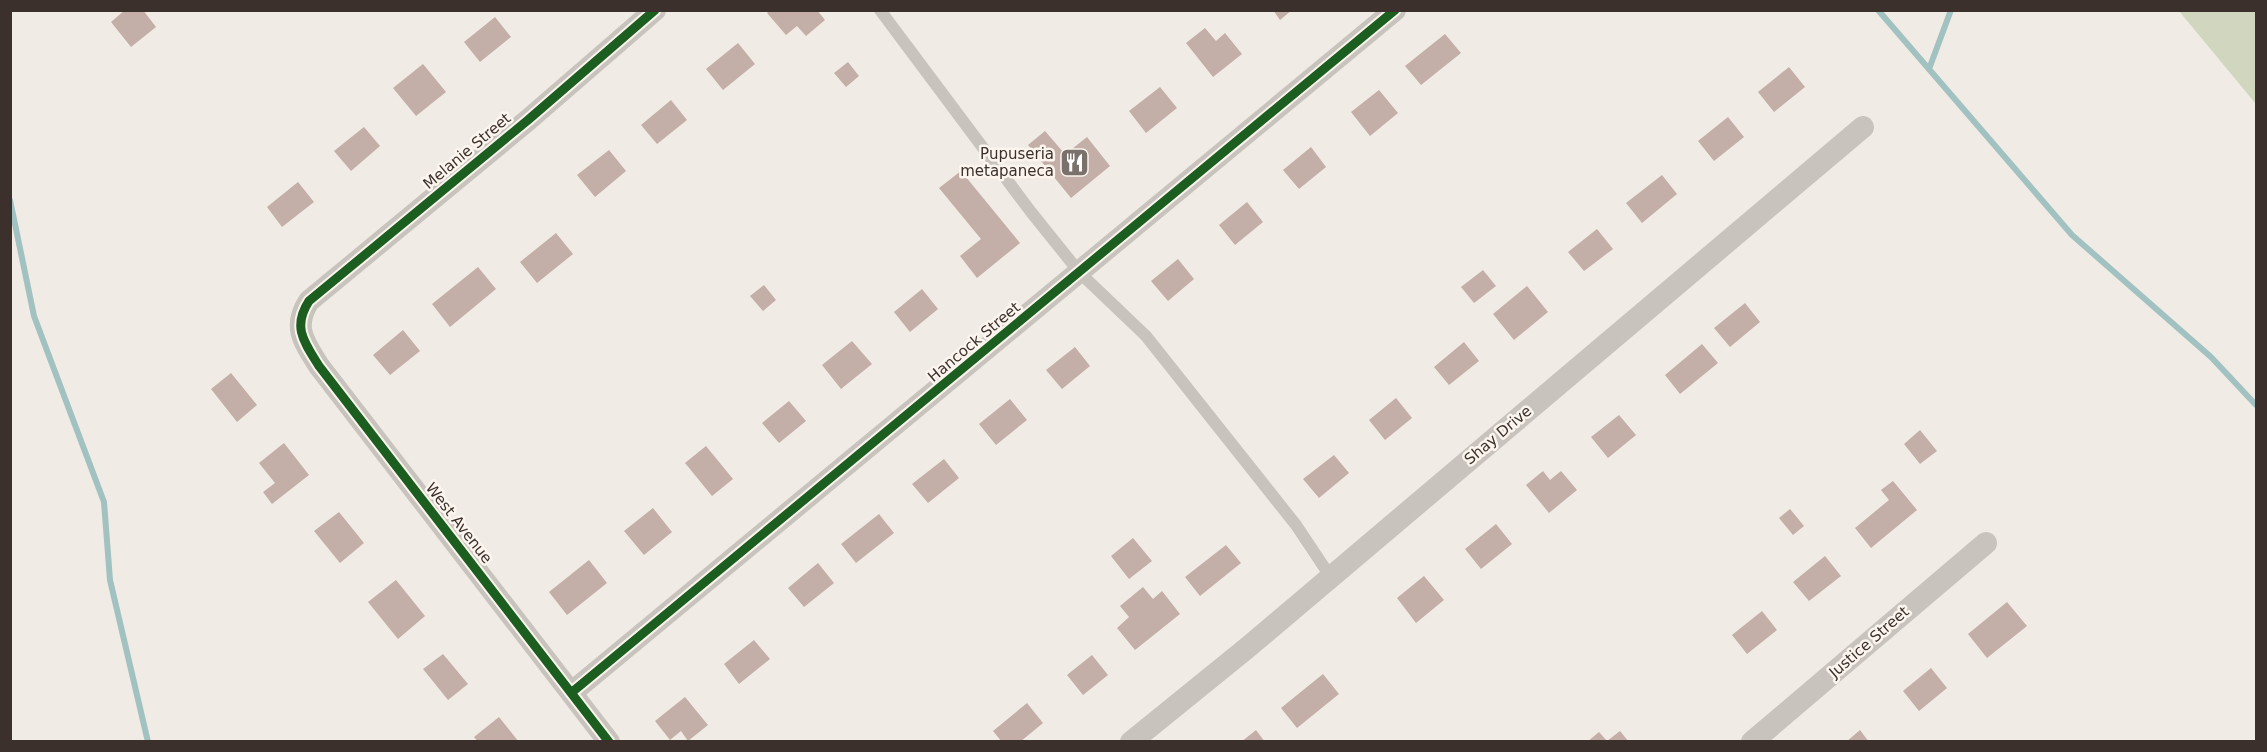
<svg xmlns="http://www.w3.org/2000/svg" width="2267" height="752" font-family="'DejaVu Sans',sans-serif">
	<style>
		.green { fill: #d1d6bf }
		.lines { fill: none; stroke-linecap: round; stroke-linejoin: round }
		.stream { stroke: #a1c2c1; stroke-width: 6 }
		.building { fill: #c3afa7 }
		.service { stroke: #c9c3be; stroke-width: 12 }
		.minor { stroke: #c9c3be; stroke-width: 22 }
		.cycleway-casing { stroke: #fbf5ee; stroke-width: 13 }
		.cycleway { stroke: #1b5e20; stroke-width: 9 }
		.labels { text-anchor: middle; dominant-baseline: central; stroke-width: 5; stroke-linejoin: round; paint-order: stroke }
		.street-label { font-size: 15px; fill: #3b302b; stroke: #fbf5ee }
		.poi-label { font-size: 15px; fill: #3b302b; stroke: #fbf5ee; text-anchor: end }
	</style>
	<rect width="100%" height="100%" fill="#f0ebe5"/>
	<path class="green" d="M2179 11H2256V104Z"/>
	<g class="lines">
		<path class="stream" d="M1878 10 2072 235 2211 357 2256 405
			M1929 69 1951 10
			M10 200 34 316 104 502 110 580 148 742"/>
	</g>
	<path class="building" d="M125 10H143L156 27 131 47 111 22Z
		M770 10H817L825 20 806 36 797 26 786 35 767 13Z
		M1273 10H1292L1280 20Z
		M495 17 511 37 480 62 464 42Z
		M1205 28 1216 41 1225 33 1242 54 1213 77 1186 43Z
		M1445 34 1461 53 1421 85 1405 66Z
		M738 43 755 64 723 90 706 69Z
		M848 62 859 76 846 87 834 73Z
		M423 64 446 92 416 116 393 88Z
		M1789 67 1805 87 1774 112 1758 92Z
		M1160 87 1177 108 1146 133 1129 111Z
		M1379 90 1398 113 1370 136 1351 112Z
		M671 100 687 120 657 144 641 125Z
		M1728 117 1744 137 1714 161 1698 141Z
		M364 127 380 146 351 171 334 151Z
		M1045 131 1070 160 1072 158 1067 153 1087 137 1110 166 1071 198 1028 145Z
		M1311 147 1326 167 1299 189 1283 170Z
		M609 150 626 171 595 197 577 175Z
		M961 171 1020 243 977 278 960 256 981 239 939 188Z
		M1662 175 1677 194 1642 223 1626 203Z
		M298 182 314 202 282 227 267 207Z
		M1247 202 1263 222 1235 245 1219 225Z
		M1597 229 1613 249 1584 271 1568 252Z
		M556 233 573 254 537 283 520 262Z
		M1178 259 1194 279 1168 301 1151 281Z
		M478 267 496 289 450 327 432 304Z
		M1483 270 1496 286 1474 303 1461 287Z
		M764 285 776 300 763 311 750 296Z
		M1527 286 1548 312 1514 340 1493 314Z
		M922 289 938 309 910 332 894 312Z
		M1745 303 1760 322 1730 347 1714 328Z
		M403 330 420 351 390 375 373 355Z
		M852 341 872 364 841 389 822 365Z
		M1464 342 1479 361 1449 385 1434 367Z
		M1702 344 1718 363 1680 394 1665 375Z
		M1075 347 1090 366 1062 389 1046 370Z
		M231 373 257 405 237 422 211 389Z
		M1396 398 1412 418 1385 440 1369 420Z
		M1010 399 1027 420 996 445 979 424Z
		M789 401 806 421 779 443 762 423Z
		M1619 415 1636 435 1608 458 1591 437Z
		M1920 430 1937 451 1920 464 1904 444Z
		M284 443 309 475 272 504 263 492 275 483 259 463Z
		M706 446 733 479 712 496 685 463Z
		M1334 455 1349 473 1319 498 1303 479Z
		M944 459 959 478 928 503 912 484Z
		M1543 471 1550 480 1561 471 1577 490 1549 513 1526 485Z
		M1893 481 1917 510 1871 548 1855 528 1889 500 1881 490Z
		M653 508 672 532 644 555 624 531Z
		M1790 509 1804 526 1793 535 1779 518Z
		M339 512 364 543 340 563 314 531Z
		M879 514 894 533 856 563 841 544Z
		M1496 524 1512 544 1481 569 1465 549Z
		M1133 538 1152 561 1129 579 1111 556Z
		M1226 545 1241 563 1200 596 1185 577Z
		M1825 556 1841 576 1809 601 1793 582Z
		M589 560 607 583 567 615 549 592Z
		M818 563 834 583 804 607 788 588Z
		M1424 576 1444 600 1416 623 1397 598Z
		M396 580 425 616 398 639 368 602Z
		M1143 587 1153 599 1162 591 1180 614 1135 650 1117 628 1129 617 1120 606Z
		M2007 602 2027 626 1987 658 1968 634Z
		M1762 611 1777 630 1747 654 1732 635Z
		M754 640 770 659 739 684 724 664Z
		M443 654 468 684 448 700 423 669Z
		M1092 655 1108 675 1083 695 1067 675Z
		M1931 668 1947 688 1919 711 1903 691Z
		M1323 674 1339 694 1297 728 1281 708Z
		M685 697 708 725 688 741 681 731 670 740 655 721Z
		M1027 703 1043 723 1020 742H1002L993 731Z
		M499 717 519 742H478L474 737Z
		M1256 730 1265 742H1241Z
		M1860 730 1869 742H1846Z
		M1620 731 1629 742H1587L1599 732 1607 741Z"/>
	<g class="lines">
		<path class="service" d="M880 10 1031 212 1080 273 1146 336 1296 525 1330 576"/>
		<path class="minor" d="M571 693 1395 10
			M609 742 319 366C304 342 292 327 309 301L528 120 655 10
			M1131 742 1247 648 1863 127
			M1752 742 1986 543"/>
		<defs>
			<path id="cycleway" d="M571 693 1395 10
				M609 742 319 366C304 342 292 327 309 301L528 120 655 10"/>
		</defs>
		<use href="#cycleway" class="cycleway-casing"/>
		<use href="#cycleway" class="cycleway"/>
	</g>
	<defs>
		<symbol id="restaurant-square" viewBox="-11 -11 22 22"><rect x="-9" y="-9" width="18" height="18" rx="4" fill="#7a716c" stroke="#fbf5ee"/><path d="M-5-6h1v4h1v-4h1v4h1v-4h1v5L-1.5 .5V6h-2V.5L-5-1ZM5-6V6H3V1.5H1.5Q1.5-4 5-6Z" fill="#fff"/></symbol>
	</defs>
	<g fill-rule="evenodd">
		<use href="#restaurant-square" x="1058" y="146" width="33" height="33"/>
	</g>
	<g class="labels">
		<g class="street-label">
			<text transform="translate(467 151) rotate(-40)">Melanie Street</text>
			<text transform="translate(974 342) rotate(-40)">Hancock Street</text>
			<text transform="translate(1498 435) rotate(-40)">Shay Drive</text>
			<text transform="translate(459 523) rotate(52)">West Avenue</text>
			<text transform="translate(1869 642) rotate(-41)">Justice Street</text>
		</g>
		<g class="poi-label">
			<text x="1054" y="154">Pupuseria<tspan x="1054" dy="17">metapaneca</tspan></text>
		</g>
	</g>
	<rect width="2267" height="752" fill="none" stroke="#3b302b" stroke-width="24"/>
</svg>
